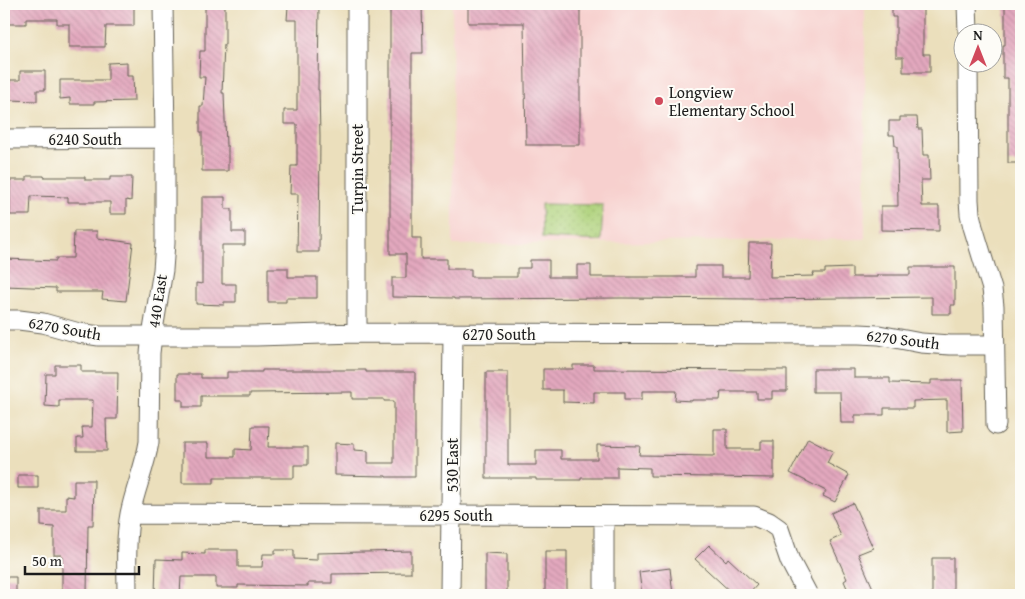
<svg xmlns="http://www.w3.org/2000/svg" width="1025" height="599" font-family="'Gentium Book Plus',serif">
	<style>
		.built { fill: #f7d0ce }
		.park { fill: url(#park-dots); stroke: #66774c }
		.building { fill: url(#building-back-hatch) }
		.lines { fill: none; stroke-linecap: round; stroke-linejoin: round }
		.minor-casing { stroke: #646054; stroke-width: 21 }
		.minor { stroke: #fff; stroke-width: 19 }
		.poi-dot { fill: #d1495b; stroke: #fdfcf7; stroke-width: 2 }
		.labels { text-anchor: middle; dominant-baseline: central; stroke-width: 4; stroke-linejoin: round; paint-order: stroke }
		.poi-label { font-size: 16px; fill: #1c1c1c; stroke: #fdfcf7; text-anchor: start }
		.street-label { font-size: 16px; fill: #1c1c1c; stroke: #fdfcf7 }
	</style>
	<defs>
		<pattern id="park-dots" width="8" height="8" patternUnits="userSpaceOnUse" patternTransform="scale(1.25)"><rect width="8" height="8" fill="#afd27b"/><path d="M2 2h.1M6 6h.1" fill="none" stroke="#96b46a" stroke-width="1.8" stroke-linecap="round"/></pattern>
		<pattern id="building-back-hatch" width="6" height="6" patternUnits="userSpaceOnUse" patternTransform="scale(1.25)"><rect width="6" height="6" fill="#e3a8be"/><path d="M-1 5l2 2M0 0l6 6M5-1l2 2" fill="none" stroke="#c290a3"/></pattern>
	</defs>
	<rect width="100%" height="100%" fill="#fdfcf7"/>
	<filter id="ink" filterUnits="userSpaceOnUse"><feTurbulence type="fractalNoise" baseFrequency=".02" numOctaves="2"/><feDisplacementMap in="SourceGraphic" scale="10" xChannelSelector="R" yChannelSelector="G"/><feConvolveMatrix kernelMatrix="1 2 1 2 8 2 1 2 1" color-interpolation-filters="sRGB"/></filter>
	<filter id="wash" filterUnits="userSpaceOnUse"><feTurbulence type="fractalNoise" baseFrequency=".0096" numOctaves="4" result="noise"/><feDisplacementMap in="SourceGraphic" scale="20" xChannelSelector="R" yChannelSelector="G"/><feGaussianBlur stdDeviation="1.12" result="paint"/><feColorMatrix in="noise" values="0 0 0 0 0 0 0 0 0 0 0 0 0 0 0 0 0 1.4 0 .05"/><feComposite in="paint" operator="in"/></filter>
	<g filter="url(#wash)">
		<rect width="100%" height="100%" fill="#ebdfbc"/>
		<path class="built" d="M452 4H865V239L453 245Z"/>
		<path class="park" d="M541 204 603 205 601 241 542 238Z"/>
		<g id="blocks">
			<path class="building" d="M4 4H134V26H106L105 47H69V24H57V19H26V24H4Z
				M297 4H319L318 90H319L320 136 319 252H297L298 194H290L291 166H297V124H284V110H297V20H287L288 6H297Z
				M390 4H422L423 53H412V238H421V259H447V269H471V277H517V268H530V260H549V277H577V265H591V277H695V266H721V277H748L749 243H771L770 277 814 276 813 273H825V269L852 268V277H877V275H910V267H955V305H951V314H932V297L754 299 622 298 454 299V298L392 297V278H406V254H390Z
				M468 4H580V145H526L524 23H468Z
				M892 4H923V54H930V72H903V57H896V17H892Z
				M1005 4H1021V163H1008V78H1003V45H1005Z
				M205 6H225V44H224L222 93H224L226 146H228V171H202V132H200V106H203L205 77H199L200 51H205Z
				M127 62V76H133L134 101 94 102V104H70V98L60 99V80H108V63Z
				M20 71H45V90H37V101L10 100V80H20Z
				M900 117H917L918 129H922L923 155H929L930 180H921L922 206H939V231L881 230V206H898L897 146H895L894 135H889V121H900Z
				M27 176H44V177H85V180H110V177H132L131 201 126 200V214H110V202H68V197L31 196 30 215H10V180H27Z
				M202 197H225V209H232V232H245V245H222V284H236V302H224V305L196 304V283L202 284Z
				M74 231H97V238L133 243 126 301 102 299 103 292H56V288L5 286 6 259 56 261V258H73Z
				M268 268H288V277H317V298H286V302H268Z
				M55 365H81V372H118L117 419H106L107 451H77V438H83L82 427H92L93 400H59V407L45 406 46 374H55Z
				M573 365H594V369L787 370V391H772V399H757V392H721L720 400H692V401L675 400 676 391H642V399H625V392H594V403L563 402V390H543V369H573Z
				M813 369H854V378H890V383L931 384V380H962L963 431 947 432V400L913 401V408H884V415H855V423H841L840 392H813Z
				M262 370H366V372H415V477H386V476L335 475V443L354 444V450L368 451V463H394V401H384V399H352V392L250 393V396H201V407H183V400H177V374H201V378H227V372H262Z
				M486 372H508V465H536V450H561V459H597V445L640 446 639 455 714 456V429H727V449H761V441H774V478L650 476V468L617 467V478H581V480H536V478H486Z
				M252 426H269L268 447H308V465H294V478H214V483H182V443H208V457H235V449L251 450Z
				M808 438 833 451 827 463 849 475 835 502 823 496 826 491 790 473Z
				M18 475H38V488H18Z
				M74 480H94L93 525H88L87 595H62V555H54V527L41 526V510H66V496L74 497Z
				M853 503 873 548 858 554 876 595H850L844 581 847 579 830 541 841 536 831 513Z
				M709 545 726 561 728 558 757 585 748 595H734L695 559Z
				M205 550H238V567H262L263 554H275V550H294V559L317 560V553L411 551V573L332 574V583H308V586L238 585V588H216V577H181L180 595H155L156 559 182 560V553L205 554Z
				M545 551H567V595H545Z
				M485 553 507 554V595H485Z
				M932 558H953V595H932Z
				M670 568 673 595H642L639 572Z
				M4 577H16V595H4Z"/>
		</g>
	</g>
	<g filter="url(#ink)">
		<use href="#blocks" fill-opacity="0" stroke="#646054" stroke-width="1"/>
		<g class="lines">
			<defs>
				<path id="minor" d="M357 4V333
					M967 4 968 32
					M968 62 969 200 970 214 973 227 992 289 994 306 996 425
					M4 139 165 138
					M4 320H19L43 323 79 333 99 336H256L357 333 859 334 879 335 921 343 950 345H995
					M130 514 754 516 769 522 779 529 790 561 808 595
					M604 516V595
					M127 595C127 569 125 540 130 514 135 489 145 467 149 442L150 353 152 336 163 270 165 243V138L163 4
					M450 595 453 334"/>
			</defs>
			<use href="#minor" class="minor-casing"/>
			<use href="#minor" class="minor"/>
		</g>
	</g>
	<circle class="poi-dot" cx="659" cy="101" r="5"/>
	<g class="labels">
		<g class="poi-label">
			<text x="669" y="92">Longview<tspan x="669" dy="18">Elementary School</tspan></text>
		</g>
		<g class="street-label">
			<text x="85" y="139">6240 South</text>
			<text transform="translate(357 169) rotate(-90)">Turpin Street</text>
			<text transform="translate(157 301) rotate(-81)">440 East</text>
			<text transform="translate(65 328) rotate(10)">6270 South</text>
			<text x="499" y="334">6270 South</text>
			<text transform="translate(903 339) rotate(7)">6270 South</text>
			<text transform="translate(452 465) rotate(-90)">530 East</text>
			<text x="456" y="515">6295 South</text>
		</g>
	</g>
	<rect width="1025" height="599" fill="none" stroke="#fdfcf7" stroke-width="20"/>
	<g transform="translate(978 48)"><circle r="24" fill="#fdfcf7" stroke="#a3a29f"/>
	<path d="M0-4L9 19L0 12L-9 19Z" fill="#d1495b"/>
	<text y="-8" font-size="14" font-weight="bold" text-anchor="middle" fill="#1c1c1c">N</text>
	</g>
	<path d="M25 566v8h114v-8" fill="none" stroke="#1c1c1c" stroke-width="2.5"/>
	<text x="32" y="566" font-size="15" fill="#1c1c1c" stroke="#fdfcf7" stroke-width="4" paint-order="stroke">50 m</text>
</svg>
